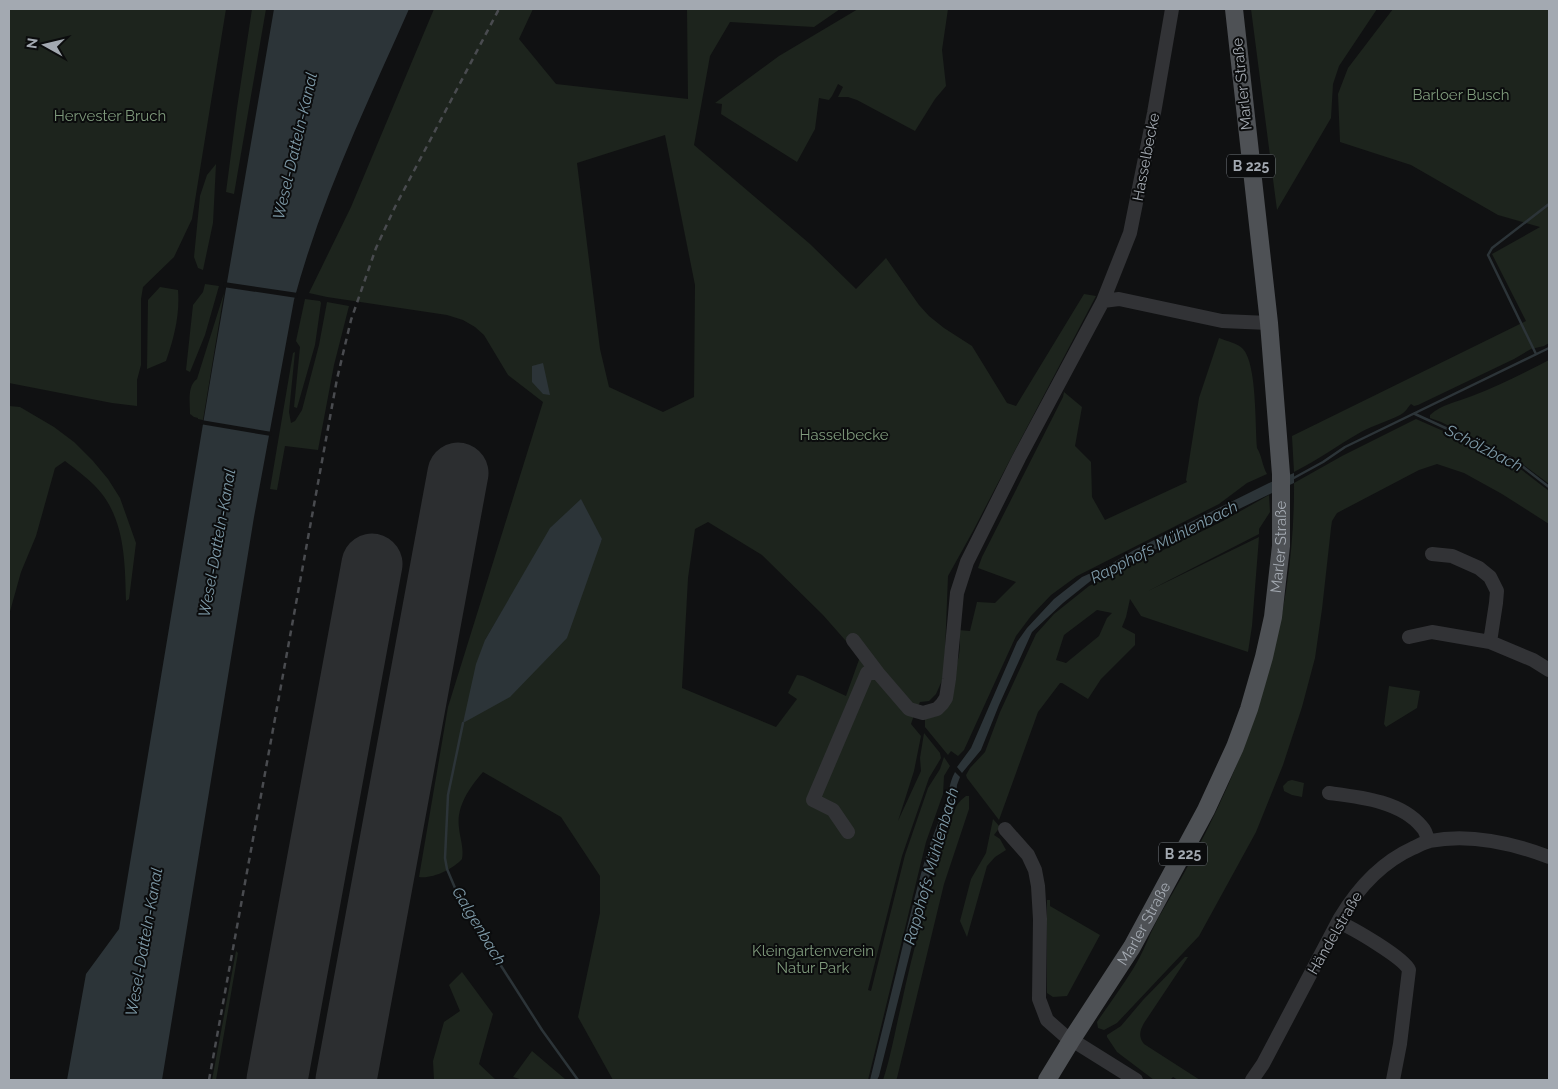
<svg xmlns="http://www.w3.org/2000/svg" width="1558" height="1089" font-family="Raleway,sans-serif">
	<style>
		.green { fill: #1d241d; fill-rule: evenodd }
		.water { fill: #2c3438 }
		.pier { fill: #101112 }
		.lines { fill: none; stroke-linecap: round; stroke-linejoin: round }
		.stream { stroke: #2c3438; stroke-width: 2.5 }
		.runway { stroke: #2c2e30; stroke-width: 61 }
		.minor { stroke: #323336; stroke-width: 14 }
		.major { stroke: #4e5155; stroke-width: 18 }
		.rail { stroke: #494b4f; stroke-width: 2.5; stroke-dasharray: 6 5; stroke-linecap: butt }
		.labels { text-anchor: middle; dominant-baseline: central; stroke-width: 4; stroke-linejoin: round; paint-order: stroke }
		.shield { fill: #0b0c0d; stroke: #757a80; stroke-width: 1 }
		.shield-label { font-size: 14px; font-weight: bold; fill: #a3a9b1 }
		.street-label { font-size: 15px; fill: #a3a9b1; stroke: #0b0c0d }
		.park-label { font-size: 15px; fill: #7f9a7c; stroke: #0b0c0d }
		.water-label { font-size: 16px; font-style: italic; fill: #7e9aa8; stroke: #0b0c0d }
	</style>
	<rect width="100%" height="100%" fill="#101112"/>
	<path class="green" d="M9 9H226L192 219 174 257 143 287 141 299V365L137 380V406L112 403 9 383Z
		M252 9H266L234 194 226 192 237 108Z
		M434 9H533L519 39 556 84 688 99 687 9H840L814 27 730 22 710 56 694 145 810 244 856 289 886 258 919 305 929 316 944 328 972 346 1007 403 1016 406 1084 294 1096 296 1014 452 973 531 948 576 944 676 936 694 929 701 920 702 914 715 911 724 921 736 914 771 898 821 921 771 920 758 924 733 940 753 941 758 929 778 902 856 868 990 871 991 905 855 928 788 940 769 944 757 950 766 944 776 943 794 926 842 868 1080H613L578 1017 600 913V876L561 817 483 772C470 787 456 806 459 828 460 839 464 847 462 859 453 869 433 879 419 877L448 707 543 402 508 375 484 335 475 327 463 320 447 315 327 297 309 293 351 207ZM665 135 695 285 694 397 663 412 609 387 600 349 577 163ZM581 500 602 540 485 640 513 593ZM708 522 762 555 823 615 860 657 846 696 803 676 797 675 788 693 797 699 776 727 682 688 688 578 695 529Z
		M858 9H948L942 50 946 86 935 99 915 131 857 100 848 97H838L843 87 838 84 832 96 829 100 819 98 815 129 797 162 721 114 722 104 715 103 779 56Z
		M1251 9H1377L1339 66 1333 84 1331 118 1277 210Z
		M1393 9H1549V343L1544 346 1531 349 1514 359 1418 405 1414 406 1411 404C1407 408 1406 412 1400 415 1388 421 1374 425 1361 432 1338 445 1318 460 1294 472L1292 436 1526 321 1492 254 1540 227 1498 215 1411 165 1340 142 1338 94 1348 68Z
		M216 164 213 223 203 270 198 268 194 257 200 196 207 175Z
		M205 284 219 286 205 335 190 372 186 370 193 305 203 292Z
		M160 287 178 290C180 315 174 338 166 361L147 369 148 300Z
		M224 293 203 420 198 419V418L194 417 190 414C190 403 187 386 197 379Z
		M305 299 320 301 321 303 315 345 297 408 294 407 300 347 296 341Z
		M327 302 349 306 334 365 318 450 285 446 277 490 270 489 293 353 295 352 289 412 291 423 295 421 302 410 319 345Z
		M1219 338C1226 341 1238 343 1243 349 1257 364 1255 426 1257 448 1262 456 1262 465 1267 474L1247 483 1219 504 1077 576 1051 595 1031 616 1016 636 964 750 958 756 951 751 948 755 925 727V718C942 692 967 664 958 630L970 631 977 602 995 603 1016 582 978 568 982 557 1063 397 1064 392 1082 407 1075 446 1091 462 1092 497 1105 520 1187 482 1186 480 1199 398Z
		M1549 360V484L1513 457 1441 422 1430 418V415C1442 404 1457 402 1472 396 1499 386 1524 373 1549 360Z
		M9 406 20 407 54 427 74 442 93 461 108 479 120 498 136 543 129 599 126 601C125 564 125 524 102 494 92 481 78 471 65 461L55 468 36 536 21 572 9 615Z
		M1416 419 1509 460 1549 491V524L1502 494 1464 473 1437 464 1419 470 1337 513 1332 521 1331 528 1322 609 1315 658 1302 707 1283 765 1256 832 1199 936 1117 1023 1104 1030 1098 1028 1097 1022C1109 1004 1122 987 1133 969 1144 952 1150 932 1160 915 1181 879 1202 842 1219 805 1266 705 1295 595 1294 483L1342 456Z
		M1269 495 1270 512 1259 529V534L1148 591 1259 537 1252 626 1248 652 1141 616 1130 599 1126 617 1122 627 1135 634V645L1101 679 1088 699 1062 683H1060L1038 712 999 820 967 778 966 775 970 768 985 752 1000 712 1036 634 1054 614 1089 586 1223 521ZM1097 610 1112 613 1107 618 1099 636 1066 663 1056 660 1064 635Z
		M1389 686 1420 691 1417 708 1386 727 1384 724Z
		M1292 780 1304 783 1302 797 1292 795 1284 791 1283 786 1288 781Z
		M966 796H969V809L944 884 897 1078 896 1080H883C891 1056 895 1031 901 1006 907 977 914 949 922 920 929 890 936 861 948 832 955 816 950 808 966 796Z
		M993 819 1000 827 994 835 1000 839 1006 850 995 857 987 866 967 937 960 921 971 879 986 853Z
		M1047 900H1050V906L1100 935 1067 996 1053 997 1047 993Z
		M236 951 238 953 216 1080H212Z
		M1185 957H1188L1144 1023C1140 1030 1138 1037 1144 1044L1200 1080H1178L1173 1077 1170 1080H1154L1117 1052 1107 1037V1035L1121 1026 1143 1000Z
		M462 972 493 1014 479 1064 496 1080H434L433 1061 444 1022 460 1011 449 985Z
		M532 1051 565 1079 566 1080H523L513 1077Z"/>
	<path class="water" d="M274 9H409C367 104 321 199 294 300L254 517 162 1080H67L86 974 119 929 213 364Z
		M543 363 550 395 543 394 532 382V366Z
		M1294 473V483L1270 494 1134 560 1119 569 1093 579 1063 603 1032 632 999 705 981 750 962 773 957 767 971 748 1017 642 1027 628 1054 599 1082 577 1111 564 1134 550 1269 483Z
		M581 499 602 539 567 638 510 697 463 723 476 664 485 640 550 528Z
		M955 772 960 777 957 785 955 804 940 839 929 878 879 1076 877 1080H870C882 1030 895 979 907 928 917 889 926 848 943 812 949 799 948 784 955 772Z"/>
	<path class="pier" d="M224 282 298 293 297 298 223 287Z
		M201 420 272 432 271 436 200 424Z"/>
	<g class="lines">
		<path class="stream" d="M1536 354 1488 255 1492 248 1549 204
			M1415 414 1513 459 1549 487
			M1292 479 1323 462 1345 447 1549 348
			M463 723 448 795 445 858 447 869 458 895 491 950 542 1030 578 1080"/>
		<path class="runway" d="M277 1080 372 564
			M346 1080 458 473"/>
		<path class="minor" d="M1103 301 1119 299 1222 321 1269 323
			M1432 554 1452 556 1479 568 1490 577 1497 591 1496 603 1490 642
			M1409 637 1432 632 1490 642 1533 660 1549 670
			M853 640 878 673 909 709 923 713 937 709 942 704 946 698 949 679 957 593 967 562 1019 458 1103 301 1130 233 1154 113 1172 9
			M1329 793C1360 797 1401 801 1422 827 1425 830 1427 836 1428 841
			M1005 829 1028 855 1035 870 1038 886 1040 919 1039 999 1047 1020 1064 1035 1136 1080
			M848 832 833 810 813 800 867 673H878
			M1338 922C1353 928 1404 958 1409 970L1400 1044 1393 1080
			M1252 1080 1263 1064 1340 918C1358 888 1380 863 1413 848 1418 846 1424 842 1430 841 1471 833 1512 843 1549 857"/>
		<path class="major" id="s1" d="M1047 1080 1072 1039 1132 947 1206 810 1235 747 1249 709 1264 657 1273 617 1281 546V474L1269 323 1234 9"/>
		<path class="rail" d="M209 1080 337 379 351 320 376 248 395 207 499 9"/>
	</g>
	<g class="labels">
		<g class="shield">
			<rect x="1227" y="154.5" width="48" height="23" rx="4"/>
			<rect x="1159" y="842.5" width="48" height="23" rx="4"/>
		</g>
		<g class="shield-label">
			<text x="1251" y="166">B 225</text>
			<text x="1183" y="854">B 225</text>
		</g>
		<g class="street-label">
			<text transform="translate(1242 84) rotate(-96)">Marler Straße</text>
			<text transform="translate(1146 157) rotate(-79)">Hasselbecke</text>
			<text stroke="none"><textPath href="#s1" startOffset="589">Marler Straße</textPath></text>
			<text stroke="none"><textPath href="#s1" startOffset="184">Marler Straße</textPath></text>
			<text transform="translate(1335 933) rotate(-60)">Händelstraße</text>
		</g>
		<g class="park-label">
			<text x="1461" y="95">Barloer Busch</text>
			<text x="110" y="116">Hervester Bruch</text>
			<text x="844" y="435">Hasselbecke</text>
			<text x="813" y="951">Kleingartenverein<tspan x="813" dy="17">Natur Park</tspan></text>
		</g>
		<g class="water-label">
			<text transform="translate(295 146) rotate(-77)">Wesel-Datteln-Kanal</text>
			<text transform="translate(1484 448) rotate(27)">Schölzbach</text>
			<text transform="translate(1164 542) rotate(-27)">Rapphofs Mühlenbach</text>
			<text transform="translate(217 543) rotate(-80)">Wesel-Datteln-Kanal</text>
			<text transform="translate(931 866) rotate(-74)">Rapphofs Mühlenbach</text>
			<text transform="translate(479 926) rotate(59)">Galgenbach</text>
			<text transform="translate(144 942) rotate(-80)">Wesel-Datteln-Kanal</text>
		</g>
	</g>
	<rect width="1558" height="1089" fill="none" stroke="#a3a9b1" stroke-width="20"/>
	<g transform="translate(45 45) rotate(278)" stroke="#0b0c0d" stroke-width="4" paint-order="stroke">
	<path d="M0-4L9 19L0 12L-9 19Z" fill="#a3a9b1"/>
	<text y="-8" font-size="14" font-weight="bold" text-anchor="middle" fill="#a3a9b1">N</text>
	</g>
</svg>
